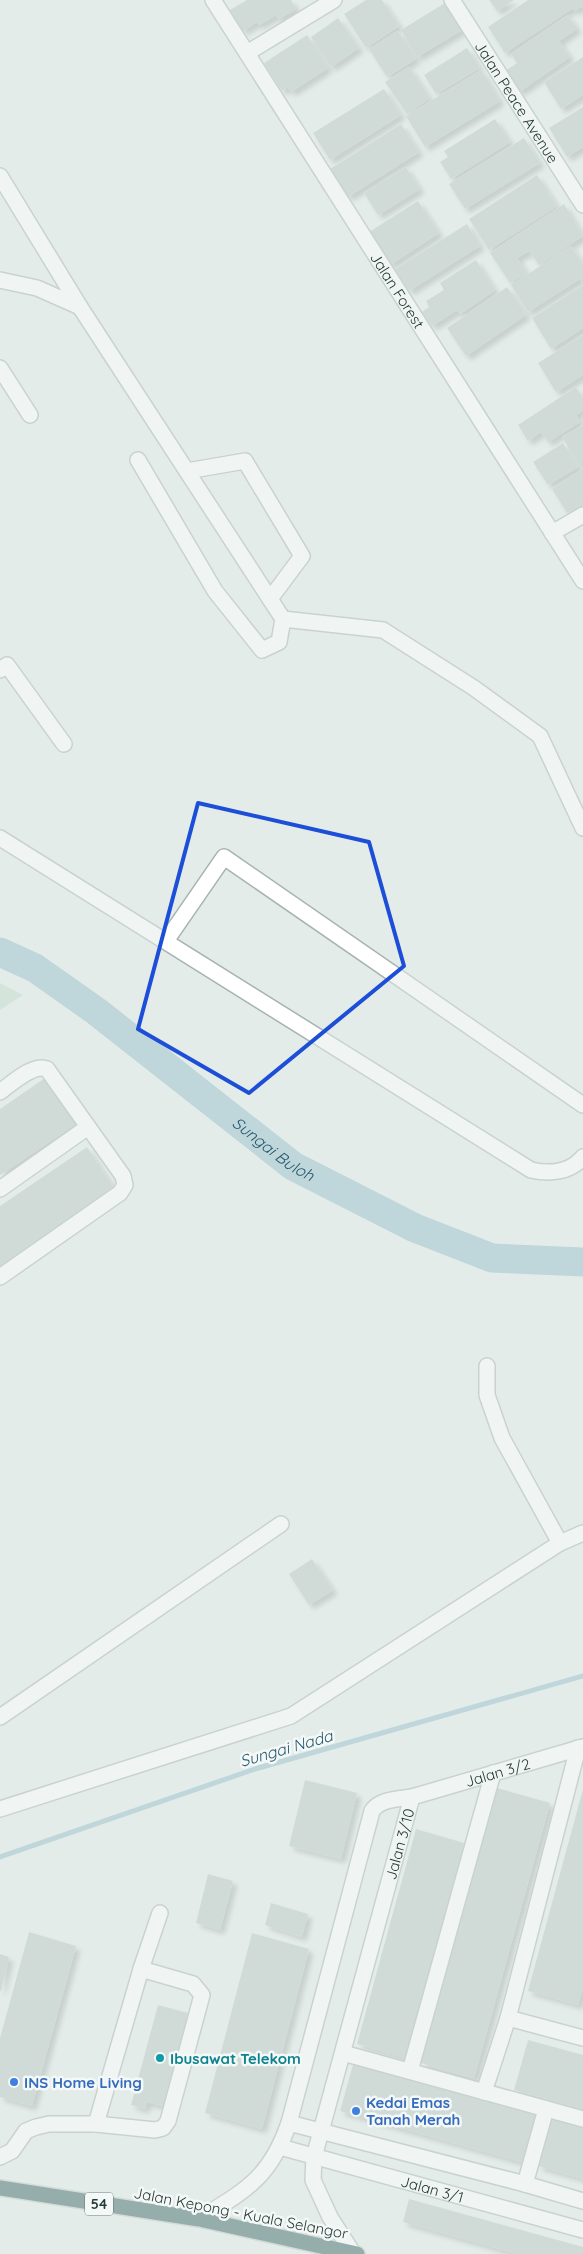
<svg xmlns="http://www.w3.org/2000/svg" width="583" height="2254" font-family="Quicksand,sans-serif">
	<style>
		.green { fill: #c0daca }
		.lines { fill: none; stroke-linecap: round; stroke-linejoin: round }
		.stream { stroke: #93bac9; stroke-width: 5 }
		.river { stroke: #93bac9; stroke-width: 29 }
		.building { fill: #b9c6c2; filter: url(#shadow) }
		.minor-casing { stroke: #a7b3b0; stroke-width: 18 }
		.highway-casing { stroke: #c2c8c7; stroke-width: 18 }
		.minor { stroke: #fff; stroke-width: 15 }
		.highway { stroke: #356360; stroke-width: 15 }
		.marked { fill: none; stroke: #1d4ed8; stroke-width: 4; stroke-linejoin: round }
		.culture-dot { fill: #0f9aa8; stroke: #f4f8f7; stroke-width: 2 }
		.shop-dot { fill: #3f7fe0; stroke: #f4f8f7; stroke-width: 2 }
		.labels { text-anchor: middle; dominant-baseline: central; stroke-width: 5; stroke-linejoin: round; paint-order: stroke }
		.shield { fill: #f4f8f7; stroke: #647471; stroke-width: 1 }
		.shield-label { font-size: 14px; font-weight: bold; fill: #263b38 }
		.street-label { font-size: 15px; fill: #263b38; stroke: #f4f8f7 }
		.culture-label { font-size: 15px; font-weight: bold; fill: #0d838f; stroke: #f4f8f7; text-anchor: start }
		.shop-label { font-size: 15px; font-weight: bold; fill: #366cbe; stroke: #f4f8f7; text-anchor: start }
		.water-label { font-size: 16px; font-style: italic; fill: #27596f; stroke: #f4f8f7 }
	</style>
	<defs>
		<filter id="shadow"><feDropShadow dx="4.5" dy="4.5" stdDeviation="2.5" flood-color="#0004"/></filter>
	</defs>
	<rect width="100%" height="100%" fill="#e4ece9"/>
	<path class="green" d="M0 983 23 995 0 1010Z"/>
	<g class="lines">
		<path class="stream" d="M0 1857 255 1769 583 1676"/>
		<path class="river" id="s1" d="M0 952 35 968 96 1011 293 1166 415 1228 492 1258 583 1262"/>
	</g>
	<path class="building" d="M247 0H291L296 9 279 19 276 15 259 25 257 22 243 31 230 10Z
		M366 0H382L399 26 366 48 344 14Z
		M489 0H514L497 11Z
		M528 0H583V5L575 11 573 8 505 53 488 27Z
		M445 3 462 30 417 57 401 30Z
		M568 15 577 29 559 41 570 57 519 92 505 71 517 63 511 54Z
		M338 18 359 48 331 67 311 37Z
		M398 31 416 59 387 77 369 49Z
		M307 35 328 68 291 92 288 87 282 91 264 63Z
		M467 48 480 68 436 94 424 75Z
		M583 57V95L561 109 544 82Z
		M409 67 430 98 407 114 385 82Z
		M481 70 500 101 425 147 406 116Z
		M384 89 401 115 330 160 313 133Z
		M583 107V147L567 157 549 128Z
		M495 119 510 142 451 179 440 162 448 157 444 151Z
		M401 124 419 152 348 197 330 169Z
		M524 138 540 163 465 209 449 184Z
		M406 167 420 189 378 215 364 193Z
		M537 175 557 206 489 250 469 219Z
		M418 201 439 233 390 265 369 232Z
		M564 204 583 236 539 265 529 251 517 258 527 273 510 283 490 253Z
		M467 224 480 246 409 291 395 269Z
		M571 246 583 265V284L580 279 528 312 511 285Z
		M476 260 495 290 460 314 457 310 432 326 422 312 429 307 426 301 444 290 440 283Z
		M583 285V328L551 349 532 318Z
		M507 287 526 315 466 356 447 328Z
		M583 335V375L556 392 538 363Z
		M576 387 583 399V410L576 415 580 422 548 442 541 432 528 441 518 425Z
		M583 425V467L581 468 562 437Z
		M563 443 578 467 548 485 533 462Z
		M583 469V510L575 515 572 510 567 513 552 489Z
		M45 1078 76 1124 0 1175V1109Z
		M87 1147 117 1193 0 1272V1206Z
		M312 1559 333 1590 309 1605 289 1574Z
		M305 1780 357 1793 341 1859 289 1846Z
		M497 1788 550 1803 474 2078 421 2063Z
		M583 1789V1988L578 2005 528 1991Z
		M416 1829 464 1843 406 2058 357 2044Z
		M208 1874 233 1881 220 1930 196 1923Z
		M271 1903 308 1914 302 1937 265 1925Z
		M29 1932 76 1946 32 2106 0 2097V2038Z
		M252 1933 309 1949 262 2129 205 2113Z
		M0 1954 9 1957 1 1991H0Z
		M158 2005 188 2013 163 2106 147 2102 145 2109 131 2105Z
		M528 2040 583 2055V2109L514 2090Z
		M354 2061 539 2113 525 2163 340 2111Z
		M552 2116 583 2125V2179L538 2166Z
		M409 2199 583 2247V2254H518L403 2222Z"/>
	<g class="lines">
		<defs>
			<g id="minor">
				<path id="s2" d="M213 0 583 581"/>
				<path id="s3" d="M452 0 583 205"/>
				<path d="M247 53 334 0"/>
				<path d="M0 176 80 307 283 619 279 642 262 650 215 591 138 460"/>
				<path d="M0 280 37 288 80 307"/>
				<path d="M0 368 30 415"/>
				<path d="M187 471 245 461 302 556 270 599"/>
				<path d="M552 533 583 515"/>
				<path d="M283 619 383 630 474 688 540 736 583 828"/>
				<path d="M0 670 7 665 64 744"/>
				<path d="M0 838 531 1170C549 1174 570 1173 583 1157"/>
				<path d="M166 941 224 857 583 1105"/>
				<path d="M0 1092C11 1084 33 1063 47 1069L123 1176 125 1185 120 1193 0 1277"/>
				<path d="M0 1189 88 1127"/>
				<path d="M487 1366V1395L502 1438 560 1543"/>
				<path d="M0 1717 281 1524"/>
				<path d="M0 1809 291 1716 560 1543 583 1533"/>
				<path d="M508 2018 583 2038"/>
				<path d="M343 2053 583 2119"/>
				<path d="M410 2071 493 1773"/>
				<path d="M484 2092 508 2018 578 1748"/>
				<path d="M289 2123 525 2184 583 2201"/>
				<path d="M96 2124 155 2130 163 2128 168 2121 202 1995 193 1984 141 1969"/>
				<path id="s4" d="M280 2147 583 2230"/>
				<path d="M0 2157 12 2151 26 2131 36 2127 49 2124H96L141 1969 160 1913"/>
				<path d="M525 2184 546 2109"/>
				<path id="s5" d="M199 2219C246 2190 270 2178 289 2123L372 1811C380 1799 398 1799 412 1797L583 1747"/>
				<path id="s6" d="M353 2253 330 2217 313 2180 314 2157 412 1797"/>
			</g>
			<path id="highway" d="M0 2188 199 2219 357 2254"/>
		</defs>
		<use href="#minor" class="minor-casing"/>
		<use href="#highway" class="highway-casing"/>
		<use href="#minor" class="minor"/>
		<use href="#highway" class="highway"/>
	</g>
	<path d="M0 0H583V2254H0ZM198 803 369 842 404 966 249 1093 138 1029Z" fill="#e4ece9" fill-opacity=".55" fill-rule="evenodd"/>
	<path class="marked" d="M198 803 369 842 404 966 249 1093 138 1029Z"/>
	<circle class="culture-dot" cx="160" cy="2058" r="5"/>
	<g class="shop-dot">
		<circle cx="14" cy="2082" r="5"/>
		<circle cx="356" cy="2111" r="5"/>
	</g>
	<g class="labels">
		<rect class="shield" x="85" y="2192.5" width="28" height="23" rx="4"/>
		<g class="shield-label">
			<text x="99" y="2204">54</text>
		</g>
		<g class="street-label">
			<text stroke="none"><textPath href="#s3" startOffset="121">Jalan Peace Avenue</textPath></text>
			<text stroke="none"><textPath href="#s2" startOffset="344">Jalan Forest</textPath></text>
			<text stroke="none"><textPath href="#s5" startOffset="591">Jalan 3/2</textPath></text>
			<text stroke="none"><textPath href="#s6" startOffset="431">Jalan 3/10</textPath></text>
			<text stroke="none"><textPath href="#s4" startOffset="158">Jalan 3/1</textPath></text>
			<text transform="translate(241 2213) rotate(11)">Jalan Kepong - Kuala Selangor</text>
		</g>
		<g class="culture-label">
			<text x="170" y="2058">Ibusawat Telekom</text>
		</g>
		<g class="shop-label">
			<text x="24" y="2082">INS Home Living</text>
			<text x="366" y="2102">Kedai Emas<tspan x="366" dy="17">Tanah Merah</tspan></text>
		</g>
		<g class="water-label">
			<text stroke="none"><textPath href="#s1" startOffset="338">Sungai Buloh</textPath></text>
			<text transform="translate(286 1748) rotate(-16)">Sungai Nada</text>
		</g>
	</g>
</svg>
